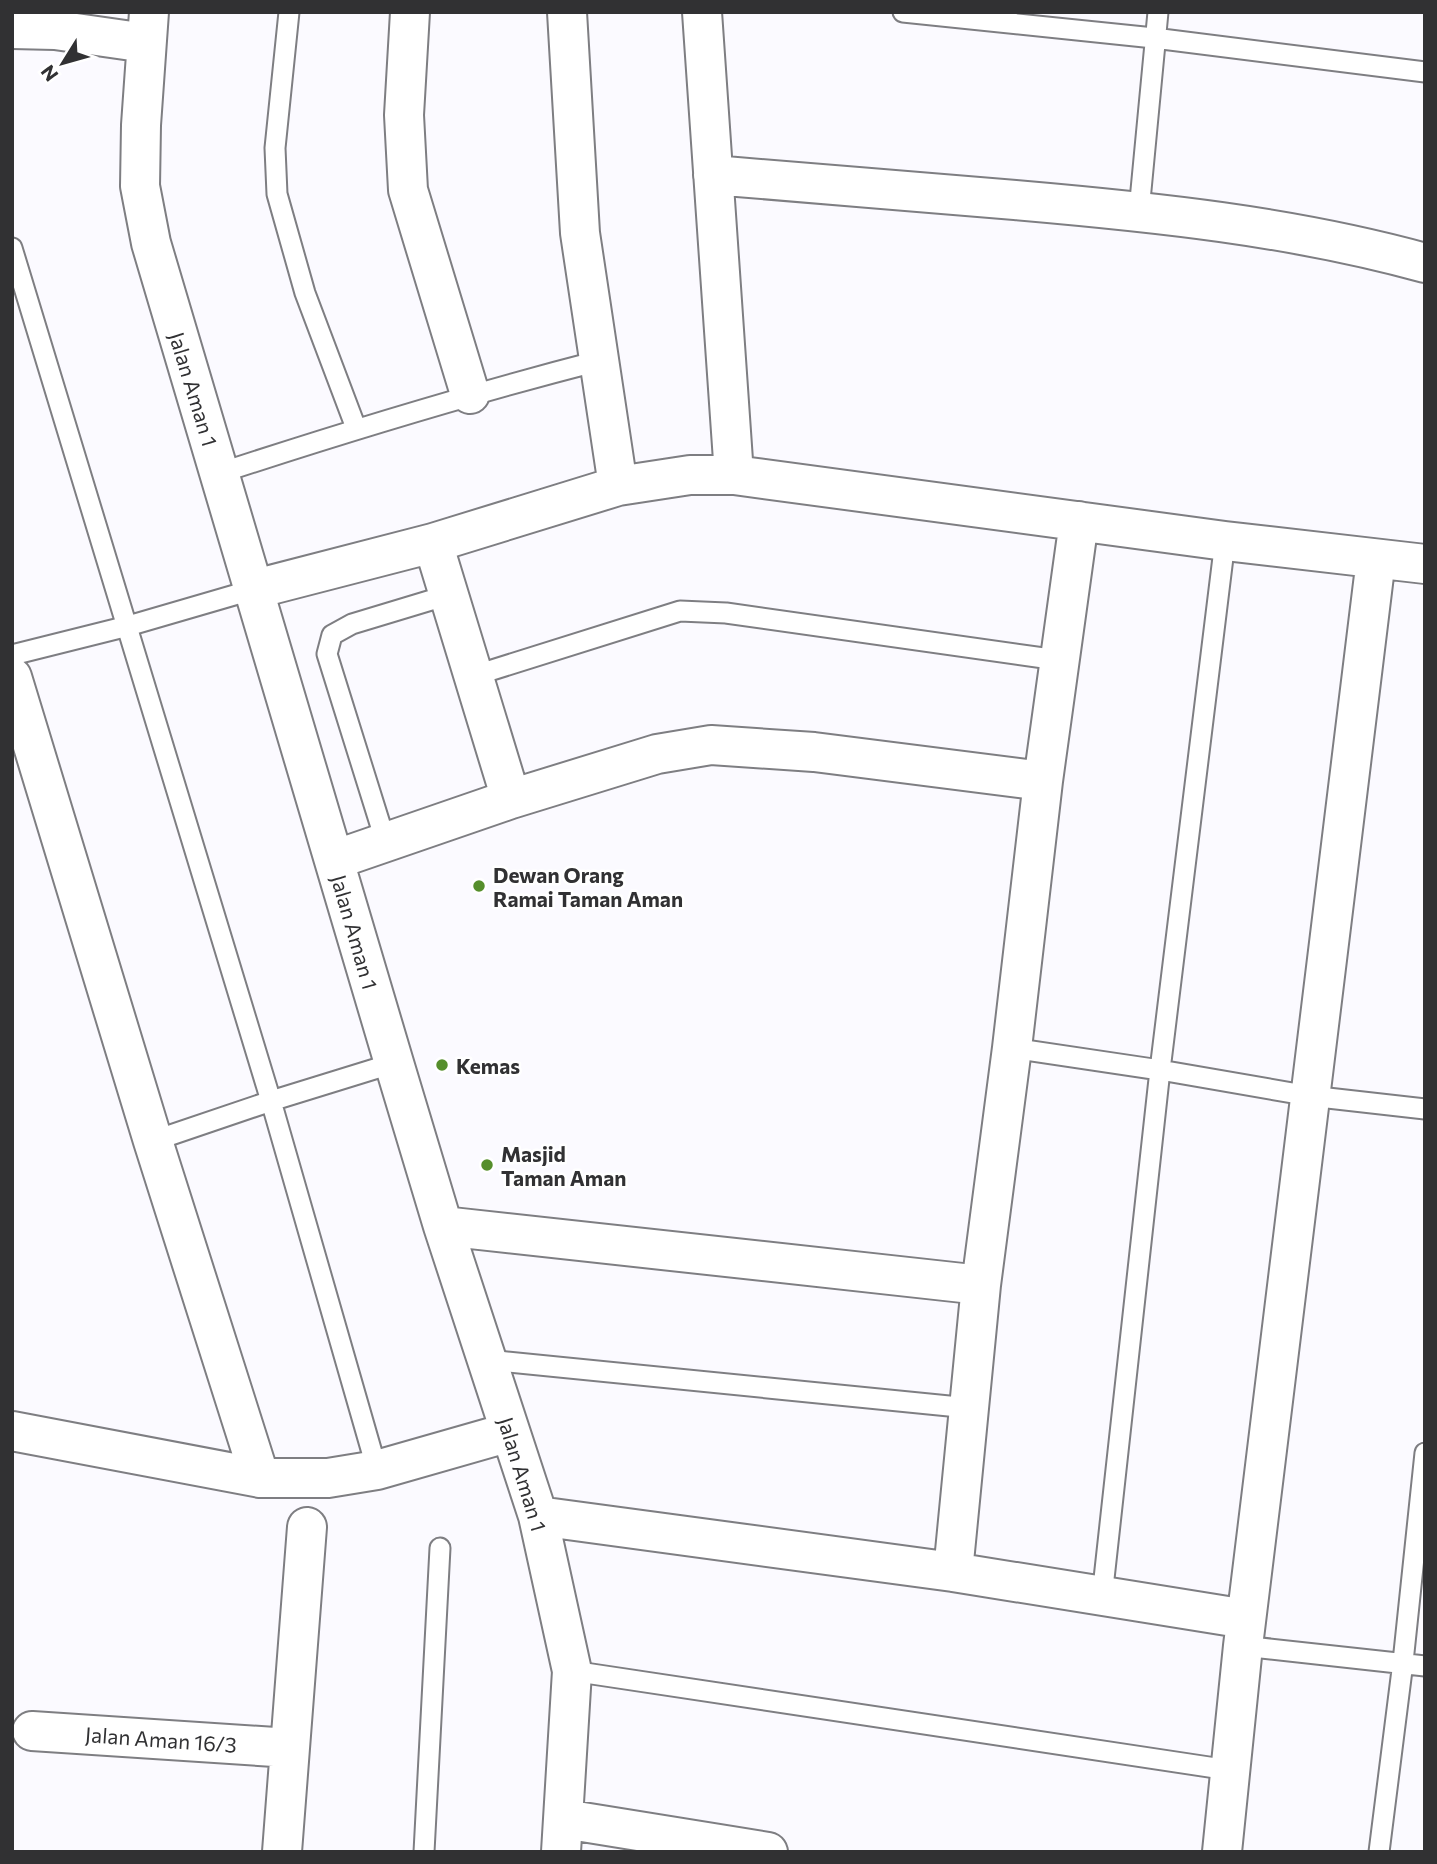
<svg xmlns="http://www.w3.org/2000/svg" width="1437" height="1864" font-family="Commissioner,sans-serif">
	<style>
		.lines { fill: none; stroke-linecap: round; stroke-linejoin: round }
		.service-casing { stroke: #7e7e82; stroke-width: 23 }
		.minor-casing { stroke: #7e7e82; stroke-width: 42 }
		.service { stroke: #fff; stroke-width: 19 }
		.minor { stroke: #fff; stroke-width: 38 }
		.poi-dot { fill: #558e2b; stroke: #fff; stroke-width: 2.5 }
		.labels { text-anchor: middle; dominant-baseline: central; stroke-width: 5; stroke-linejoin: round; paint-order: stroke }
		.street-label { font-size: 21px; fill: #313133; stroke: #fff }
		.poi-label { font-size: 21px; font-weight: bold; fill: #313133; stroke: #fff; text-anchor: start }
	</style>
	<rect width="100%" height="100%" fill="#fbfaff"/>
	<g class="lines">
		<defs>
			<path id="service" d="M289 12 275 148 277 194 305 293 356 428
				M903 12 1154 38 1425 72
				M1139 211 1158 12
				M12 248 271 1101 377 1470
				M220 473C345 432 470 394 598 361
				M12 655 128 626 255 589
				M473 676 680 611 726 613 1058 660
				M386 843 327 654 332 635 352 624 448 595
				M1012 1048 1160 1070 1310 1096 1425 1109
				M153 1141 271 1101 394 1063
				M488 1360 969 1408
				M1102 1597 1160 1070 1225 541
				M1243 1646 1425 1666
				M572 1671 1229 1770
				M424 1852 440 1548
				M1379 1852 1403 1662 1425 1453"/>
			<path id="minor" d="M149 12 141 125 140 186 151 243 394 1063 443 1226 538 1516 572 1671 561 1852
				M410 12 404 115 408 190 470 394
				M567 12 580 233 618 486
				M702 12 734 475
				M12 29 55 30 146 43
				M713 175C814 183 914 192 1015 200 1153 212 1291 226 1425 263
				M433 543 511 799
				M255 589 433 543 618 486 690 475H734L1225 541 1425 564
				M12 677 153 1141 260 1478
				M334 860 511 799 657 754 711 745 814 752 1043 781
				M443 1226 981 1285
				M12 1431 260 1478H328L377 1470 510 1432
				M538 1516 953 1572 1246 1619
				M953 1572 981 1285 1012 1048 1043 781 1079 521
				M32 1731 290 1748
				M564 1819 768 1852
				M282 1852 307 1527
				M1222 1852 1243 1646 1376 559"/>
		</defs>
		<use href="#service" class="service-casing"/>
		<use href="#minor" class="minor-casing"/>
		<use href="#service" class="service"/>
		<use href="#minor" class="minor"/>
	</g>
	<g class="poi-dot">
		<circle cx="479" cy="886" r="7"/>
		<circle cx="442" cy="1065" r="7"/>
		<circle cx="487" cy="1165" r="7"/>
	</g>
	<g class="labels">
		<g class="street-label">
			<text transform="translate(194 389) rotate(73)">Jalan Aman 1</text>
			<text transform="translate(355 932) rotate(74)">Jalan Aman 1</text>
			<text transform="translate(523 1474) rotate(73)">Jalan Aman 1</text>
			<text transform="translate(161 1739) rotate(4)">Jalan Aman 16/3</text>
		</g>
		<g class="poi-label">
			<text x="493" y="874">Dewan Orang<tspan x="493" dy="24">Ramai Taman Aman</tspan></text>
			<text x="456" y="1065">Kemas</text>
			<text x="501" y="1153">Masjid<tspan x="501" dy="24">Taman Aman</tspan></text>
		</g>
	</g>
	<rect width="1437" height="1864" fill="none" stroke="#313133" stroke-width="28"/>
	<g transform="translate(63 63) rotate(233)" stroke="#ffffff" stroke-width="5" paint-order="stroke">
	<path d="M0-5L12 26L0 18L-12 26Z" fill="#313133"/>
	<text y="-10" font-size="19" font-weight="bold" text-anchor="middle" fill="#313133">N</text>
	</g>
</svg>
